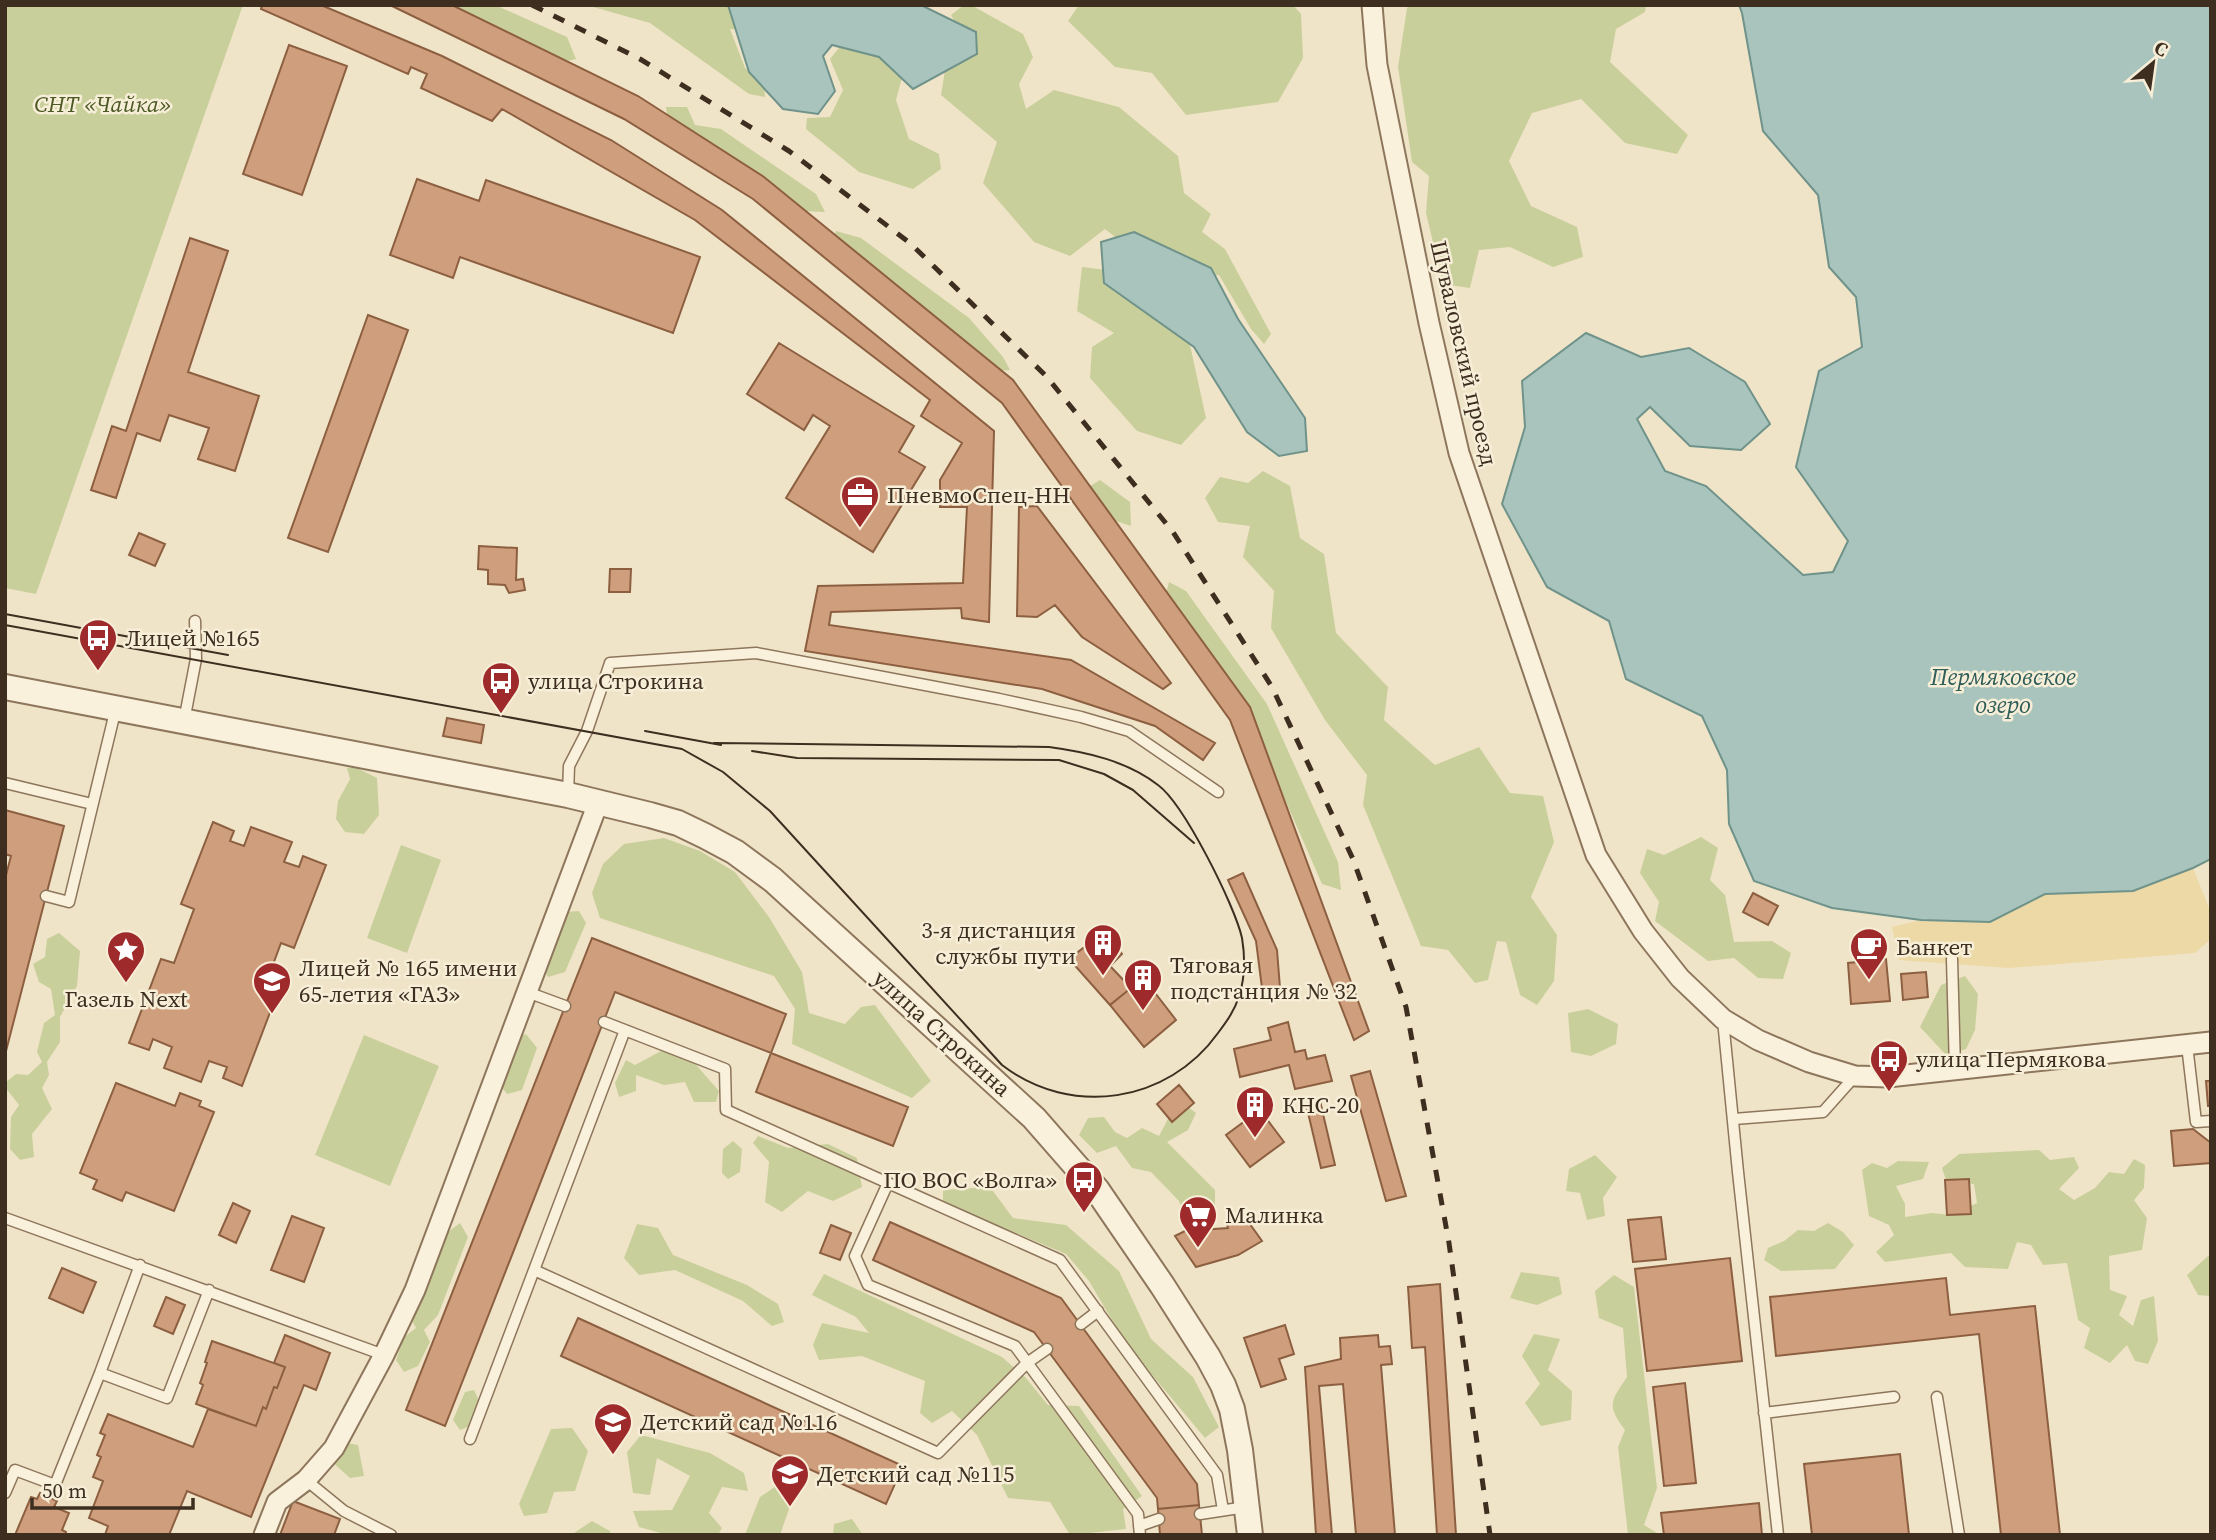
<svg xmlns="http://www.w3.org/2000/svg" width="2216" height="1540" font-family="'Source Serif 4',serif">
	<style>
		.green { fill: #c9cf9b }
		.sand { fill: #ecd9a5 }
		.water { fill: #a9c4bc; stroke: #6f938a; stroke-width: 2 }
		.building { fill: #cf9f7d; stroke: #8d5f41; stroke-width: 2 }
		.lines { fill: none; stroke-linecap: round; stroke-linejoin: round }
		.service-casing { stroke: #8d765c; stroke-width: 13 }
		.minor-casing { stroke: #8d765c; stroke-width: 23 }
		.tertiary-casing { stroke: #8d765c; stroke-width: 28 }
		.service { stroke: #faf1dc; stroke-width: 10 }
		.minor { stroke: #faf1dc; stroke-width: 19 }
		.tertiary { stroke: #faf1dc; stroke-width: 24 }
		.tram { stroke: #3d2e20; stroke-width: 2 }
		.rail { stroke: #3d2e20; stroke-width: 5; stroke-dasharray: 12 12; stroke-linecap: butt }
		.labels { text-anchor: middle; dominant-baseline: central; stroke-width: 5; stroke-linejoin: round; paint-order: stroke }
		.park-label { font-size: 23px; font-style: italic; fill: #4d5a26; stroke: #f7eed8 }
		.street-label { font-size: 23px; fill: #3d2e20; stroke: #f7eed8 }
		.poi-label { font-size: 23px; fill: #3d2e20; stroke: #f7eed8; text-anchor: start }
		.water-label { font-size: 24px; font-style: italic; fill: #2f5d5a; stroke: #f7eed8 }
	</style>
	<rect width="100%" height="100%" fill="#f0e4c8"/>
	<path class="green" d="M5 5H243L36 594 5 588Z
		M454 5H495L567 37 576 59 558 63 457 13Z
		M586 5H755L750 30 730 29 745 68 764 83 765 97 749 94 650 23Z
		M964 5H971L1023 34 1033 57 1019 84 1026 109 1054 90 1119 107 1178 156 1184 193 1211 214 1202 232 1225 249 1271 334 1264 344 1251 329 1219 275 1169 280 1105 229 1070 256 1034 242 983 183 997 142 941 95 946 64 968 44 951 15Z
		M1079 5H1293L1301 14 1303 58 1278 102 1186 115 1152 73 1115 67 1068 21Z
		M1410 5H1646L1645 12 1616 29 1610 62 1688 135 1677 154 1625 143 1581 99 1532 113 1509 161 1531 206 1577 227 1583 257 1553 267 1510 247 1479 250 1470 288 1443 284 1426 213 1429 176 1412 162 1398 67 1407 8Z
		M842 44 877 52 903 74 896 100 909 139 939 154 941 169 913 189 859 172 806 129 807 118 830 117 843 90 830 59Z
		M666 107H687L695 125 721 129 816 194 825 212 801 211 668 122Z
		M836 231 861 238 969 318 1003 357 1010 370 996 371 834 241Z
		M1082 267 1132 273 1185 322 1206 418 1181 445 1137 431 1090 378 1092 347 1114 333 1077 311Z
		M1263 471 1290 486 1300 538 1324 554 1336 633 1388 687 1384 720 1435 765 1479 747 1510 793 1543 796 1554 842 1531 897 1557 935 1554 981 1537 1005 1520 995 1506 942 1497 941 1488 980 1475 983 1448 950 1421 946 1363 805 1367 775 1325 720 1271 628 1274 591 1243 557 1250 526 1218 522 1205 498 1220 477 1248 483Z
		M1100 480 1130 502 1131 526 1107 518 1087 488Z
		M1169 582 1186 591 1267 704 1338 862 1341 890 1322 884 1245 708 1165 598Z
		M355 767 377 778 379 815 364 834 345 832 336 819 338 801 350 779 347 768Z
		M1701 837 1718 848 1710 880 1725 895 1734 942 1772 941 1791 953 1783 979 1758 978 1734 958 1708 961 1655 921 1659 902 1640 873 1647 849 1664 855Z
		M664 838 700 851 735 872 769 917 802 972 809 1013 845 1024 861 1007 875 1005 931 1081 912 1098 792 1044 795 1009 774 976 600 918 592 893 603 864 624 844Z
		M401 845 441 860 407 953 367 938Z
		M579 911 586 923 565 972 548 977 543 967 566 912Z
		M59 933 80 951 77 986 60 1017V1042L47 1062 49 1075 42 1088 52 1109 32 1134 34 1157 20 1160 10 1149 11 1117 19 1105 5 1087V1083L16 1074 28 1075 42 1062 37 1052 44 1023 55 1015 51 989 39 982 33 964 45 957 47 939Z
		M1965 976 1978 994 1975 1030 1966 1049 1946 1055 1920 1027 1941 985Z
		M1588 1009 1618 1024 1616 1044 1591 1056 1571 1052 1568 1013Z
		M526 1034 537 1048 522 1090 507 1094 499 1083 513 1039Z
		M364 1035 439 1066 390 1186 315 1155Z
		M661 1051 691 1059 719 1091 716 1102H694L685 1082 664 1085 636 1075V1091L619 1097 615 1083 626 1060 635 1065Z
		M1188 1107 1196 1113 1188 1130 1167 1142 1215 1190V1212L1205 1220 1185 1215 1179 1201 1151 1172 1132 1168 1116 1146 1097 1153 1079 1135 1088 1118 1104 1117 1115 1132 1127 1138 1142 1128 1159 1136 1172 1111Z
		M758 1136 788 1148 828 1144 857 1158 862 1187 833 1201 808 1191 782 1212 765 1202 769 1162 753 1143Z
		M733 1141 742 1149 740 1172 728 1179 722 1173 723 1149Z
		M2039 1150 2050 1160 2074 1157 2079 1168 2059 1189 2074 1200 2095 1188 2109 1172 2124 1174 2134 1159 2145 1165 2144 1188 2134 1200 2147 1218 2142 1250 2109 1256 2110 1290 2127 1296 2119 1315 2133 1326 2141 1300 2154 1296 2158 1341 2148 1364 2135 1361 2127 1345 2110 1363 2084 1348 2090 1328 2078 1320 2067 1263 2043 1265 2031 1245 2017 1242 2008 1269 1965 1267 1951 1253 1885 1262 1876 1252 1894 1235 1889 1225 1869 1216 1862 1170 1872 1163 1887 1168 1898 1161 1929 1162 1923 1179 1896 1186 1905 1204V1217L1932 1213 1951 1215 1977 1203 1974 1184 1946 1180 1942 1168 1959 1154Z
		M1595 1155 1617 1177 1603 1198 1605 1216 1587 1220 1580 1193 1566 1191 1569 1169Z
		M990 1187 1013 1218 1066 1225 1119 1271 1151 1339 1193 1377 1219 1427 1205 1438 1126 1344 1089 1281 1066 1254 943 1203V1190Z
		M460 1223 468 1237 438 1315 424 1330 430 1342 418 1366 404 1372 396 1360 404 1337 416 1328 411 1319 443 1236Z
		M1828 1223 1843 1232 1854 1245 1835 1269 1781 1271 1764 1260 1768 1248 1784 1241 1798 1230 1814 1231Z
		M637 1224 658 1228 673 1255 747 1285 778 1304 784 1322 772 1326 743 1301 675 1270 639 1275 624 1258Z
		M2208 1256 2211 1257V1296L2198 1295 2187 1275Z
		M1521 1272 1559 1277 1562 1294 1537 1305 1510 1298Z
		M824 1274 1002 1357 1026 1378 1048 1405 1079 1406 1142 1496 1123 1509 1126 1529 1070 1535 1050 1502 1008 1498 977 1435 952 1411 932 1423 920 1413 925 1381 862 1356 819 1360 813 1345 822 1323 869 1333 856 1317 812 1295Z
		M1614 1275 1634 1287 1657 1488 1644 1525 1660 1535H1628L1618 1447 1625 1430C1606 1405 1611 1401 1627 1377L1623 1328 1599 1318 1595 1291Z
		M1534 1334 1560 1339 1548 1370 1572 1391 1571 1420 1541 1426 1525 1403 1540 1384 1522 1356Z
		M474 1390 480 1403 470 1426 460 1430 453 1420 465 1392Z
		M572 1428 588 1451 575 1491 554 1492 547 1513 524 1516 519 1504 551 1429Z
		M641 1435 710 1453 744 1473 748 1491 722 1487 709 1513 722 1528 718 1535H668L639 1527 633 1511 672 1510 690 1476 657 1458 650 1495 633 1493 627 1452Z
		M341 1442 358 1445 364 1476 350 1478 331 1461Z
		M779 1484 790 1506 780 1535H745L760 1497Z
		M852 1519 863 1535H833L834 1524Z
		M592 1521 610 1531 611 1535H571Z"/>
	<path class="sand" d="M2193 868 2211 913V939L2195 953 2009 968 1899 960 1892 927 1921 920 1990 922 2045 894 2133 891Z"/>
	<path class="water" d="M728 5H921L976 32 977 54 913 89 879 57 832 45 823 56 835 91 818 114 783 109 749 72Z
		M1739 5H2211V859L2193 868 2133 891 2045 894 1990 922 1921 920 1832 908 1754 881 1729 824 1727 770 1702 716 1626 679 1609 621 1547 587 1502 504 1525 427 1522 381 1586 333 1641 357 1689 348 1745 382 1770 424 1741 450 1690 446 1650 407 1637 419 1665 471 1706 486 1803 575 1833 572 1848 541 1796 467 1819 371 1862 347 1856 297 1829 267 1818 195 1763 131 1742 13Z
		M1134 232 1211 268 1238 319 1305 418 1307 451 1279 456 1247 432 1194 347 1104 283 1101 242Z"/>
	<path class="building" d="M262 5H321L442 56 611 140 722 210 994 431 989 622 962 618 961 608 831 612 829 625 1071 660 1215 743 1203 760 1155 726 1042 689 805 651 818 586 963 583 967 507H940V480L962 443 921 416 930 400 695 220 502 109 492 121 421 88 427 74 411 67 408 74 261 9Z
		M390 5H452L638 96 764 177 1013 380 1250 707 1369 1031 1354 1040 1230 720 1002 403 753 199 624 119Z
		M289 45 347 66 302 195 243 174Z
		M417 179 479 201 486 180 700 257 673 333 460 257 453 278 390 255Z
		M190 238 228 251 188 372 259 396 235 471 198 459 209 428 169 415 160 441 137 433 116 498 91 490 112 426 126 431Z
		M368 315 408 330 328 552 288 538Z
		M779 343 914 426 899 452 925 467 873 552 786 498 830 426 813 415 804 430 747 394Z
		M1037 506 1171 683 1163 689 1082 637 1055 605 1037 617 1017 616 1019 507Z
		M139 533 165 544 155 566 129 555Z
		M479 546 517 548 516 580 523 579 525 590 509 593 505 585 488 584V570L478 569Z
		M610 569H631L630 592H609Z
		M447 718 484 725 481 743 443 736Z
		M5 810 64 826 5 1055V879L11 856 5 854Z
		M213 822 234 831 230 841 244 846 251 827 292 842 284 862 299 867 303 856 326 865 294 948 281 943 261 997 274 1002 242 1086 223 1078 227 1067 209 1061 201 1082 164 1068 172 1047 153 1039 149 1050 129 1043 161 959 174 963 194 909 181 904Z
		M1243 873 1277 950 1280 988H1262L1256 941 1228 880Z
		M1753 893 1778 906 1768 925 1743 912Z
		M1104 932 1122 954 1110 966 1131 988 1110 1005 1069 959Z
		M592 938 786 1014 771 1053 615 992 445 1426 406 1410Z
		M1886 959 1890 1001 1851 1004 1848 963Z
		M1926 972 1928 997 1903 1000 1901 974Z
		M1142 976 1176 1020 1144 1047 1110 1005 1131 988Z
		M1288 1022 1295 1052 1305 1050 1307 1059 1325 1055 1332 1081 1295 1089 1289 1065 1240 1077 1234 1049 1271 1040 1268 1028Z
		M771 1053 908 1107 893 1146 756 1092Z
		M1370 1071 1406 1196 1386 1201 1351 1076Z
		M2206 1081H2211V1106H2208Z
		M116 1083 175 1106 180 1093 201 1101 199 1106 214 1112 174 1211 126 1192 122 1201 93 1189 97 1180 80 1173Z
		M1179 1085 1194 1103 1172 1122 1157 1104Z
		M1320 1101 1335 1165 1321 1168 1306 1104Z
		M1260 1110 1284 1142 1250 1167 1226 1135Z
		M2193 1129 2211 1143V1163L2174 1166 2171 1131Z
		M1969 1179 1971 1214 1947 1215 1945 1180Z
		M233 1203 250 1211 236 1243 219 1235Z
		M1242 1213 1262 1241 1238 1255 1196 1267 1175 1236 1185 1231 1228 1228 1226 1221Z
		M292 1216 324 1228 304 1282 271 1270Z
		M1661 1217 1666 1259 1633 1262 1628 1220Z
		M890 1222 1061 1298 1197 1484 1199 1505 1158 1509 1157 1498 1034 1332 873 1260Z
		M831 1225 851 1233 840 1260 820 1253Z
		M1730 1258 1742 1361 1647 1371 1635 1269Z
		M62 1268 96 1282 83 1313 49 1298Z
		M1946 1278 1950 1315 2035 1306 2060 1535H2001L1979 1334 1776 1356 1770 1297Z
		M1440 1284 1456 1535H1437L1425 1347 1412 1348 1408 1287Z
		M166 1297 185 1305 173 1334 154 1326Z
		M578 1318 903 1466 886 1504 561 1356Z
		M1285 1325 1294 1354 1279 1359 1286 1379 1261 1387 1244 1338Z
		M285 1335 330 1353 316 1390 304 1385 251 1517 187 1491 169 1535H105L108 1526 89 1518 103 1481 93 1477 101 1457 97 1455 105 1435 100 1433 108 1414 193 1447 208 1409 256 1426 263 1407 266 1409 274 1387 277 1388 285 1367 274 1363Z
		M1378 1335 1379 1347 1390 1346 1392 1364 1381 1365 1395 1535H1356L1343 1384 1319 1386 1332 1535H1316L1305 1367 1341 1359 1340 1338Z
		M212 1341 285 1367 277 1388 274 1387 266 1409 263 1407 256 1426 196 1404 203 1385 200 1383 207 1363 205 1362Z
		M1685 1383 1696 1483 1664 1486 1653 1387Z
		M1900 1454 1909 1535H1812L1804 1464Z
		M40 1493 57 1501 54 1507 69 1513 62 1530 66 1532 65 1535H15L31 1497 37 1499Z
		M293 1501 340 1519 334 1535H280Z
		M1759 1503 1762 1535H1664L1661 1513Z
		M1199 1505 1202 1535H1160L1158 1509Z"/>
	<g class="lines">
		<defs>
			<path id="service" d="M184 721 196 659 195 621
				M5 783 92 804
				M568 795 569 766 587 731 610 663 756 653 999 699 1081 717 1129 731 1218 792
				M46 896 69 902 116 708
				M1952 959 1955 1069
				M527 992 565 1006
				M1723 1020 1738 1172 1778 1535
				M604 1022 725 1069 726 1110 888 1183
				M2187 1045 2196 1122 2211 1121
				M1734 1119 1823 1112 1855 1076
				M5 1218 384 1355
				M534 1270 938 1453 1027 1363 1047 1349
				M1081 1324 1098 1311
				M100 1373 167 1398 209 1290
				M1937 1397 1959 1535
				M1764 1413 1894 1397
				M470 1439 625 1030
				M306 1480 344 1511 391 1535
				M5 1493 15 1470 55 1485 100 1373 140 1265
				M1200 1514 1246 1507
				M1139 1526 1159 1519
				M1140 1535 1138 1514 1015 1346 868 1285 855 1256 888 1183 1060 1260 1217 1475 1223 1510"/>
			<path id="minor" d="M1372 5 1377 65 1429 323 1459 453 1596 855 1643 931 1680 978 1723 1019 1758 1040 1809 1062 1855 1076 1888 1077 2211 1042
				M264 1535 277 1502 306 1480 334 1448 384 1355 415 1290 598 803"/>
			<path id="tertiary" d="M5 687 568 795 650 815 678 823 705 836 735 852 773 880 1034 1118 1097 1190 1162 1285 1208 1357 1223 1385 1232 1409 1240 1450 1250 1535"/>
		</defs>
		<use href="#service" class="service-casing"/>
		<use href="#minor" class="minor-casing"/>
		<use href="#tertiary" class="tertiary-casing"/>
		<use href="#service" class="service"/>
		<use href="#minor" class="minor"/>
		<use href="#tertiary" class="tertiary"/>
		<path class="tram" d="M5 614 228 655
			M5 625 682 749 723 772 770 811 1002 1065C1071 1118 1168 1103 1218 1033 1227 1021 1235 1010 1239 996 1245 978 1245 956 1242 938 1235 906 1184 804 1158 785 1127 761 1087 752 1049 747L714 743
			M645 731 721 745
			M752 751 797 758 1059 760 1104 774 1133 790 1194 843"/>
		<path class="rail" d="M532 5 640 59 789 151 910 243 1046 376 1173 532 1272 687 1353 859 1406 1007 1449 1243 1490 1535"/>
	</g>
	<defs>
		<symbol id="office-pin" viewBox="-11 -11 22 30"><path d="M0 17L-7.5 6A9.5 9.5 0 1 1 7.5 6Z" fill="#9e2a2b" stroke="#f7eed8"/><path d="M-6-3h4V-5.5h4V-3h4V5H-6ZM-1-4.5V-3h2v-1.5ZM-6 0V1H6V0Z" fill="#fff"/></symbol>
		<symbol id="bus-pin" viewBox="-11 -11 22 30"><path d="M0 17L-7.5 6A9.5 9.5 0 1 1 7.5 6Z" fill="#9e2a2b" stroke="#f7eed8"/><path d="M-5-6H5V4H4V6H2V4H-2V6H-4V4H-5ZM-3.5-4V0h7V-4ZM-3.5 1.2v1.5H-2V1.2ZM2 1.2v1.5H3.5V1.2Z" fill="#fff"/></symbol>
		<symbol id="building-pin" viewBox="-11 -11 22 30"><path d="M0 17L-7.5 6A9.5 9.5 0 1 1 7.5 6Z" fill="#9e2a2b" stroke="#f7eed8"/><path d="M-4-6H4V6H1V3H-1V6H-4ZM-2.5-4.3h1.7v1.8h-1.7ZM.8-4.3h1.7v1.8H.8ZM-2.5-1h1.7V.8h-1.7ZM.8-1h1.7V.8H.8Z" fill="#fff"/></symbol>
		<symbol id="cafe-pin" viewBox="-11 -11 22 30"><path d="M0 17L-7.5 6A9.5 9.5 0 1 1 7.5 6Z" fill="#9e2a2b" stroke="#f7eed8"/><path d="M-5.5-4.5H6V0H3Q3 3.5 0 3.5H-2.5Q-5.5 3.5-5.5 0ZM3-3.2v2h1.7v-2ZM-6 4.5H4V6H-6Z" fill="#fff"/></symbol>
		<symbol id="sight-pin" viewBox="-11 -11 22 30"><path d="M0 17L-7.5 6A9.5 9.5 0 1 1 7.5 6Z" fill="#9e2a2b" stroke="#f7eed8"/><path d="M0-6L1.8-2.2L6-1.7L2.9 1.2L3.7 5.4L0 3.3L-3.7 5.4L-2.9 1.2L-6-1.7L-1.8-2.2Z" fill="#fff"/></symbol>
		<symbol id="school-pin" viewBox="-11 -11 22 30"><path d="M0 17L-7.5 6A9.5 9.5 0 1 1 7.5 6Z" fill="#9e2a2b" stroke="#f7eed8"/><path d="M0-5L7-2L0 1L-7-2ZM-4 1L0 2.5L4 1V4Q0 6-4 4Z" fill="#fff"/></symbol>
		<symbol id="supermarket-pin" viewBox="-11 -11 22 30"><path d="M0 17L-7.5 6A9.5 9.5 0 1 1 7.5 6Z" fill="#9e2a2b" stroke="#f7eed8"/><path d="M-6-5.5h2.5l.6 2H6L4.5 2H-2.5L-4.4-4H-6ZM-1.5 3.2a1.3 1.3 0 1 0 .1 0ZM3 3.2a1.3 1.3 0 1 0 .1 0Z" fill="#fff"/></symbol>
	</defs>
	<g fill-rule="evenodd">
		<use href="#office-pin" x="838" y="473" width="44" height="60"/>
		<use href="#bus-pin" x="76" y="616" width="44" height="60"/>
		<use href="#bus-pin" x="479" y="659" width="44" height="60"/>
		<use href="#building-pin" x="1081" y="921" width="44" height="60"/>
		<use href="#cafe-pin" x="1847" y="925" width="44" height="60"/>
		<use href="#sight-pin" x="104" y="928" width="44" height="60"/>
		<use href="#building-pin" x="1121" y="956" width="44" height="60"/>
		<use href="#school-pin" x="250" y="959" width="44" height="60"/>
		<use href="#bus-pin" x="1867" y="1037" width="44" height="60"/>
		<use href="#building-pin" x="1233" y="1083" width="44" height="60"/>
		<use href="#bus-pin" x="1062" y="1158" width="44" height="60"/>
		<use href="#supermarket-pin" x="1176" y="1193" width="44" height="60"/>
		<use href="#school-pin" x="591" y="1400" width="44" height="60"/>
		<use href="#school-pin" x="768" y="1452" width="44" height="60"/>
	</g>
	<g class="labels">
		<g class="park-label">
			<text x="103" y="104">СНТ «Чайка»</text>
		</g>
		<g class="street-label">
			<text transform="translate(1464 353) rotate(77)">Шуваловский проезд</text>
			<text transform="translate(942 1033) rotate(42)">улица Строкина</text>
		</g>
		<g class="poi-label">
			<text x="887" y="495">ПневмоСпец-НН</text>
			<text x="125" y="638">Лицей №165</text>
			<text x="528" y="681">улица Строкина</text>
			<text x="1076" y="930" text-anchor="end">3-я дистанция<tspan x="1076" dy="26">службы пути</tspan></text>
			<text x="1896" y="947">Банкет</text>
			<text x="1170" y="965">Тяговая<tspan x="1170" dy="26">подстанция № 32</tspan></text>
			<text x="299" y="968">Лицей № 165 имени<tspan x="299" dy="26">65-летия «ГАЗ»</tspan></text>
			<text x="126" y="999" text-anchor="middle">Газель Next</text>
			<text x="1916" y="1059">улица Пермякова</text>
			<text x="1282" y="1105">КНС-20</text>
			<text x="1057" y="1180" text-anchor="end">ПО ВОС «Волга»</text>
			<text x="1225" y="1215">Малинка</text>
			<text x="640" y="1422">Детский сад №116</text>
			<text x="817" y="1474">Детский сад №115</text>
		</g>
		<g class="water-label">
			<text x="2003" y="676">Пермяковское<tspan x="2003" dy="28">озеро</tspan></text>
		</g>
	</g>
	<rect width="2216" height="1540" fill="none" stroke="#3d2e20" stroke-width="14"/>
	<g transform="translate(2153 63) rotate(29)" stroke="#f7eed8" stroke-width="5" paint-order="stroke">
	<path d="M0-5L12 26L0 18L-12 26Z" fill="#3d2e20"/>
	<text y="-10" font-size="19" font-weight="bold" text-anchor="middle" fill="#3d2e20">С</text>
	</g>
	<path d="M32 1498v10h161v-10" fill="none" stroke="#3d2e20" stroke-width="3.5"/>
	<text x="42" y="1498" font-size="21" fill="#3d2e20" stroke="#f7eed8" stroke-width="5" paint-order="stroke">50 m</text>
</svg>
